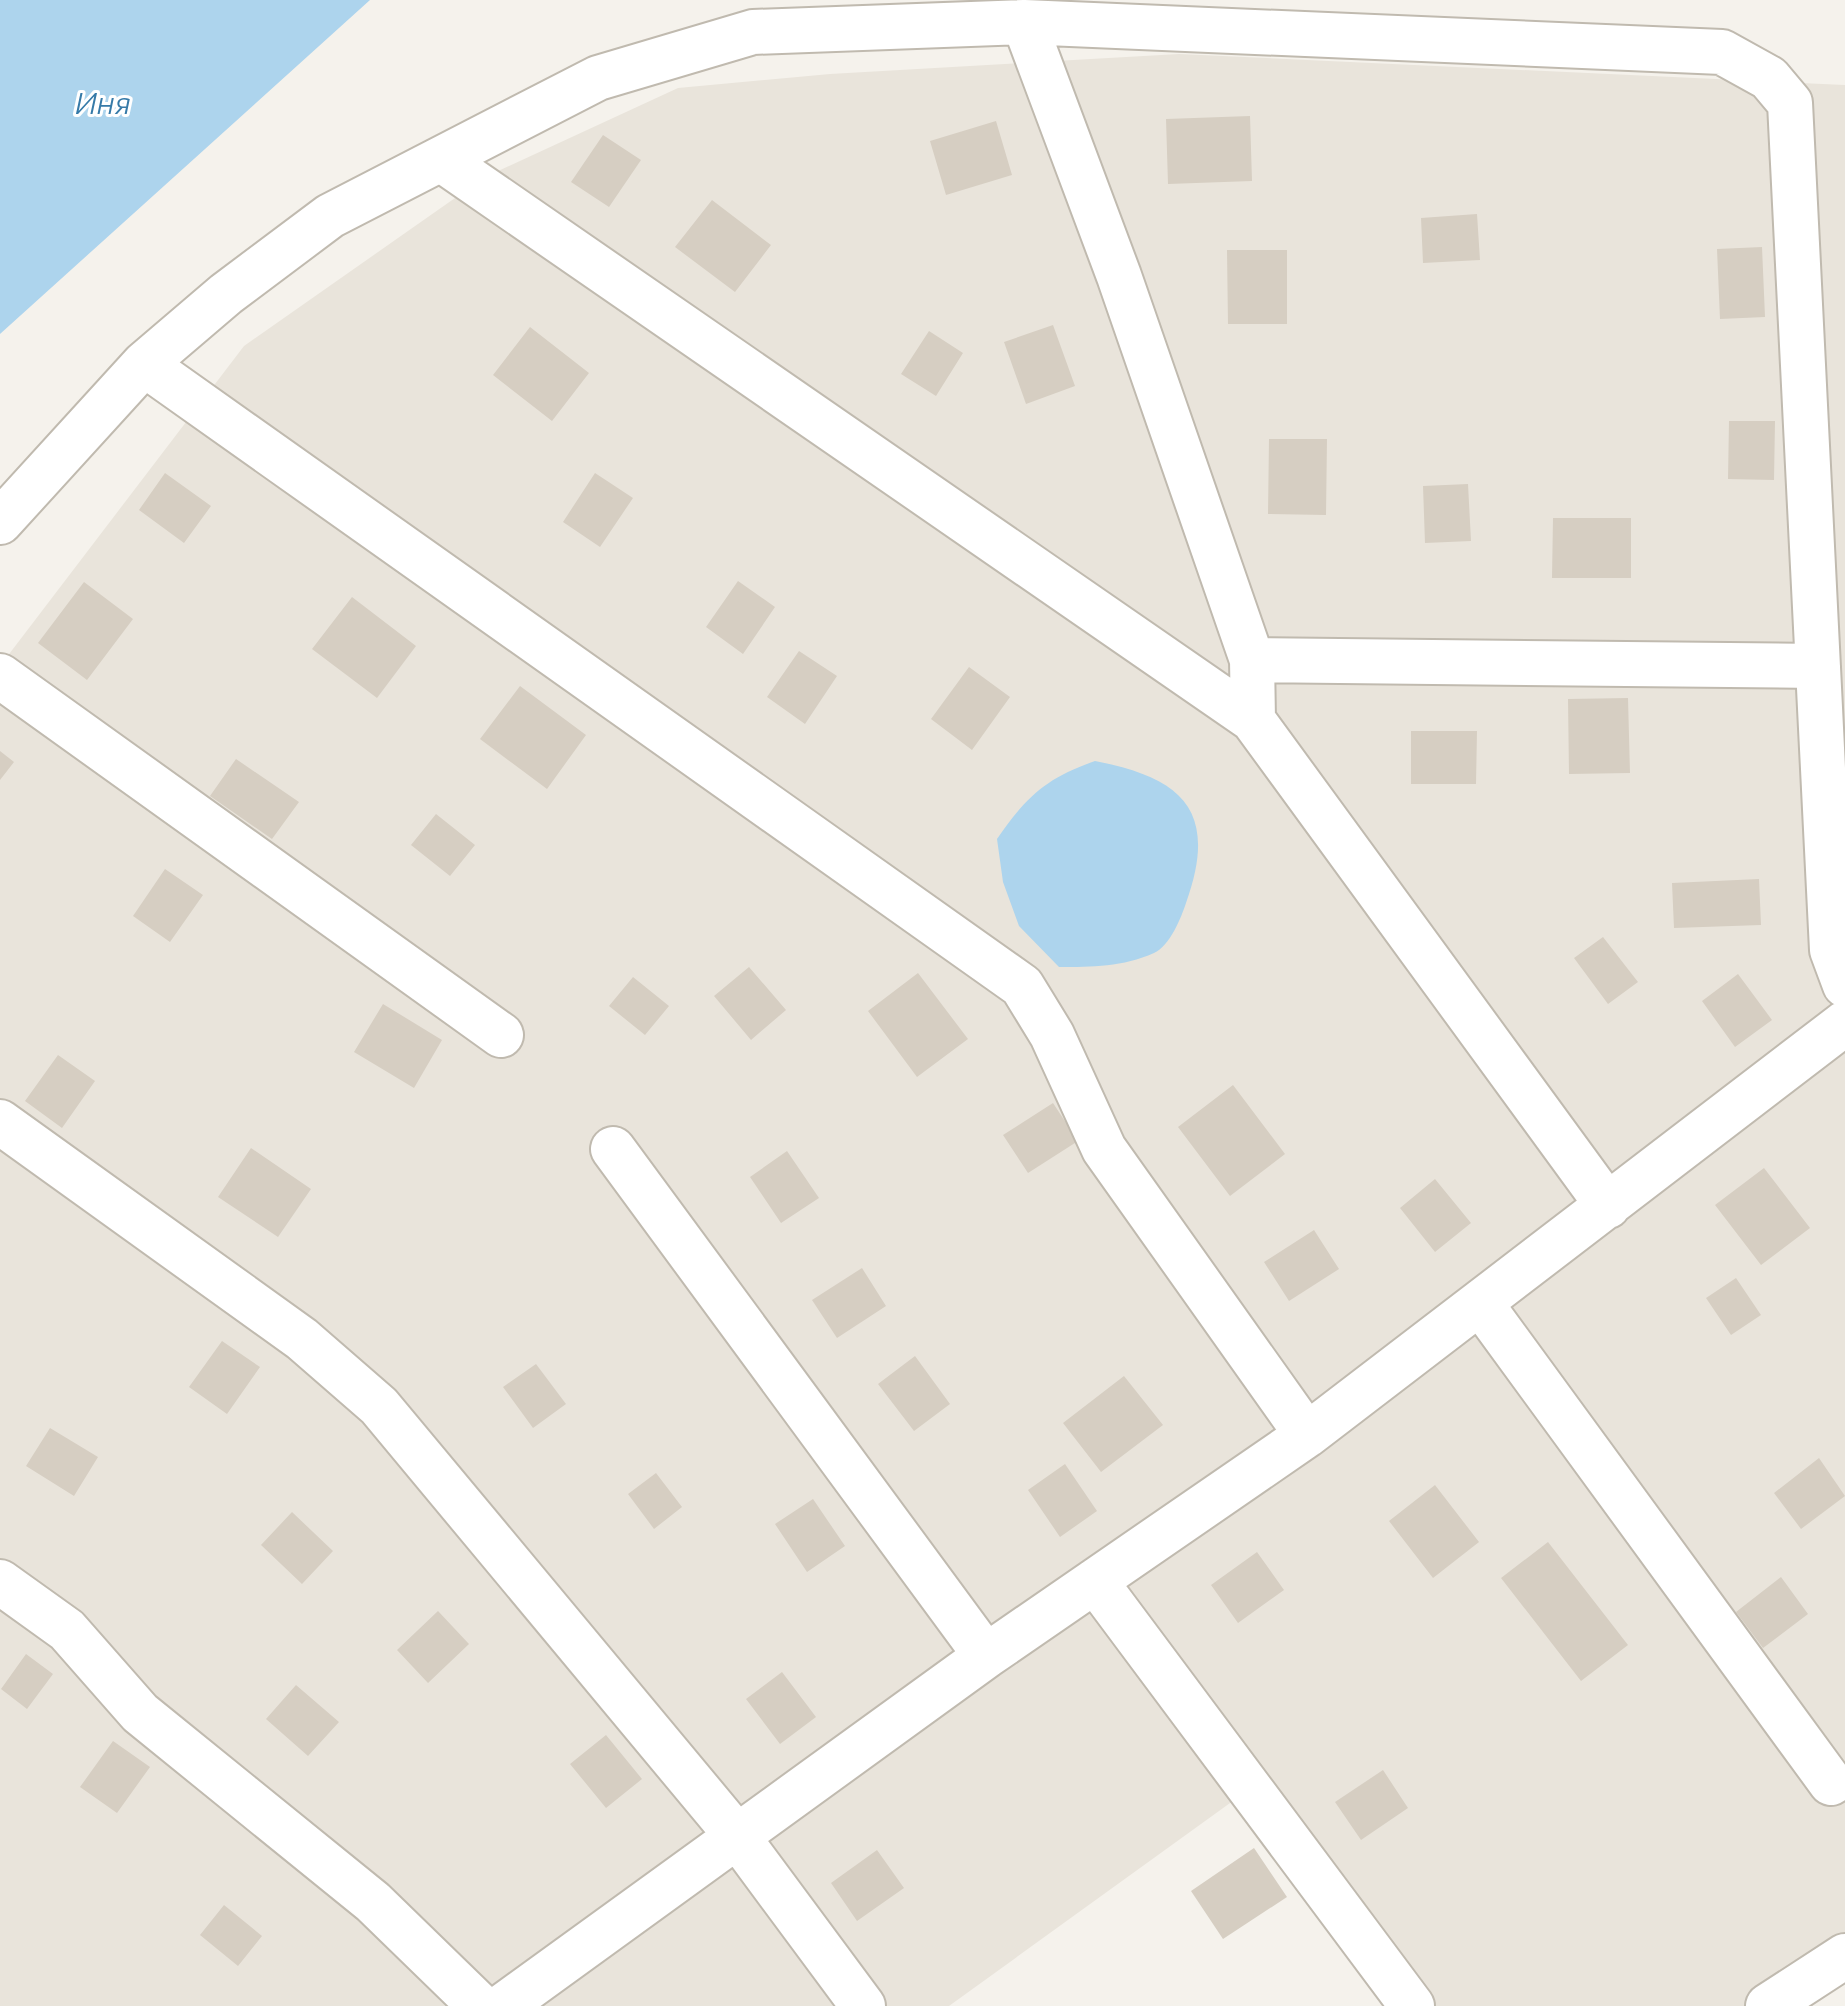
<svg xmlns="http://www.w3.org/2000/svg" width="1845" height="2006" font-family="Raleway,sans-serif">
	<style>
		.residential { fill: #e9e4db }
		.water { fill: #add4ed }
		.building { fill: #d6cec2 }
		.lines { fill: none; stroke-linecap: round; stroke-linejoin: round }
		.minor-casing { stroke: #c0baaf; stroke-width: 48 }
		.minor { stroke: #fff; stroke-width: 44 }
		.labels { text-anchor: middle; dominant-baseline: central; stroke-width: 6; stroke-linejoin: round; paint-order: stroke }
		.water-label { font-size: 30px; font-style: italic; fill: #367aa8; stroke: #fff }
	</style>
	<rect width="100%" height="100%" fill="#f5f2ec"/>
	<path class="residential" d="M1179 54 1845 85V1982L1803 2006H1395L1237 1798 949 2006H0V666L244 346 485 177 678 88 830 74Z"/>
	<path class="water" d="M0 0H370L0 334Z
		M1095 761C1183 778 1219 811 1186 903 1181 918 1170 946 1154 953 1123 967 1092 967 1059 967L1019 926 1003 882 997 839C1026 797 1046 778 1095 761Z"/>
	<path class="building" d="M1250 116 1252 181 1168 184 1166 119Z
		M996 121 1012 175 946 195 930 141Z
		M603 135 641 160 609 207 571 182Z
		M712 200 771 245 735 292 675 247Z
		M1477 214 1480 260 1423 263 1421 218Z
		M1762 247 1765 317 1720 319 1717 249Z
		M1227 250H1287V324H1228Z
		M1053 325 1075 386 1026 404 1004 342Z
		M530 327 589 373 552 421 493 375Z
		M929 331 963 353 936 396 901 374Z
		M1729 421H1775L1774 480 1728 479Z
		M1269 439H1327L1326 515 1268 514Z
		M165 473 211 506 184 543 139 510Z
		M595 473 633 498 600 547 563 522Z
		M1468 484 1471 541 1425 543 1423 486Z
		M1553 518H1631V578H1552Z
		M738 581 775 607 743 654 706 627Z
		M84 582 133 619 87 680 38 643Z
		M352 597 416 646 377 698 312 649Z
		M799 651 837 676 805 724 767 697Z
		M969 667 1010 697 972 750 931 719Z
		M520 686 586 735 547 789 480 739Z
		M1628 698 1630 773 1569 774 1568 699Z
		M1411 731H1477L1476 784H1411Z
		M0 751 14 762 0 780Z
		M236 759 299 802 272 839 210 796Z
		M436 814 475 845 450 876 411 845Z
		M165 869 203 895 170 942 133 916Z
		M1759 879 1761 925 1674 928 1672 883Z
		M1603 937 1638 982 1608 1004 1574 958Z
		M749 967 786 1010 751 1040 714 996Z
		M918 973 968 1039 917 1077 868 1011Z
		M1738 974 1772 1020 1735 1047 1702 1001Z
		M633 977 669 1006 645 1035 609 1006Z
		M383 1004 442 1040 414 1088 354 1052Z
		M58 1055 95 1081 62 1128 25 1101Z
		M1233 1085 1285 1154 1230 1196 1178 1127Z
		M1053 1103 1078 1141 1028 1173 1003 1135Z
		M251 1148 311 1189 278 1237 218 1197Z
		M787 1151 819 1198 781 1223 750 1177Z
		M1764 1168 1810 1228 1761 1265 1715 1205Z
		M1435 1179 1471 1223 1435 1252 1400 1208Z
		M1314 1230 1339 1269 1289 1301 1264 1262Z
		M862 1268 886 1306 837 1338 812 1300Z
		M1736 1278 1761 1315 1731 1335 1706 1298Z
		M222 1341 260 1367 227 1414 189 1387Z
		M915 1356 950 1404 914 1431 878 1384Z
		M536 1364 566 1404 533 1428 503 1387Z
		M1124 1376 1163 1425 1101 1472 1063 1423Z
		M50 1428 98 1457 74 1496 26 1466Z
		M1819 1458 1845 1496 1801 1529 1774 1493Z
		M1065 1464 1097 1511 1060 1537 1028 1490Z
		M656 1473 682 1507 654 1529 628 1494Z
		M1435 1485 1479 1542 1433 1578 1389 1521Z
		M813 1499 845 1546 807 1572 775 1524Z
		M292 1512 333 1551 302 1584 261 1545Z
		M1548 1542 1628 1645 1581 1681 1501 1578Z
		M1257 1552 1284 1590 1238 1623 1211 1585Z
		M1781 1577 1808 1614 1763 1648 1736 1612Z
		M438 1611 469 1644 428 1683 397 1650Z
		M26 1654 53 1674 27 1709 1 1689Z
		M782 1672 816 1717 780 1744 746 1699Z
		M296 1685 339 1722 308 1756 266 1719Z
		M606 1735 642 1779 606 1808 570 1764Z
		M113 1741 150 1767 117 1813 80 1787Z
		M1383 1770 1408 1808 1361 1840 1335 1802Z
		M1254 1848 1287 1897 1223 1939 1191 1891Z
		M877 1850 904 1888 857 1921 831 1883Z
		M224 1905 262 1936 238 1966 200 1935Z"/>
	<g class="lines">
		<defs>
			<path id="minor" d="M1024 22 1119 276 1252 660 1253 720 1608 1206
				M442 160 1253 720
				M144 364 1022 986 1052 1035 1104 1149 1307 1435
				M0 522 144 364 226 294 330 216 598 78 753 32 1024 22 1722 52 1769 78 1790 103 1832 950 1845 985
				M1252 660 1818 666
				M0 676 501 1035
				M0 1122 302 1339 379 1406 737 1836 863 2006
				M613 1149 986 1656
				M1481 1304 1831 1783
				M1095 1581 1412 2006
				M0 1582 67 1630 140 1713 373 1902 480 2006
				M503 2006 986 1656 1307 1435 1845 1023
				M1768 2006 1845 1956"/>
		</defs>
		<use href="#minor" class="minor-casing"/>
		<use href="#minor" class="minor"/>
	</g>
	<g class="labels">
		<g class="water-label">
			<text x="103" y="103">Иня</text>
		</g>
	</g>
</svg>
